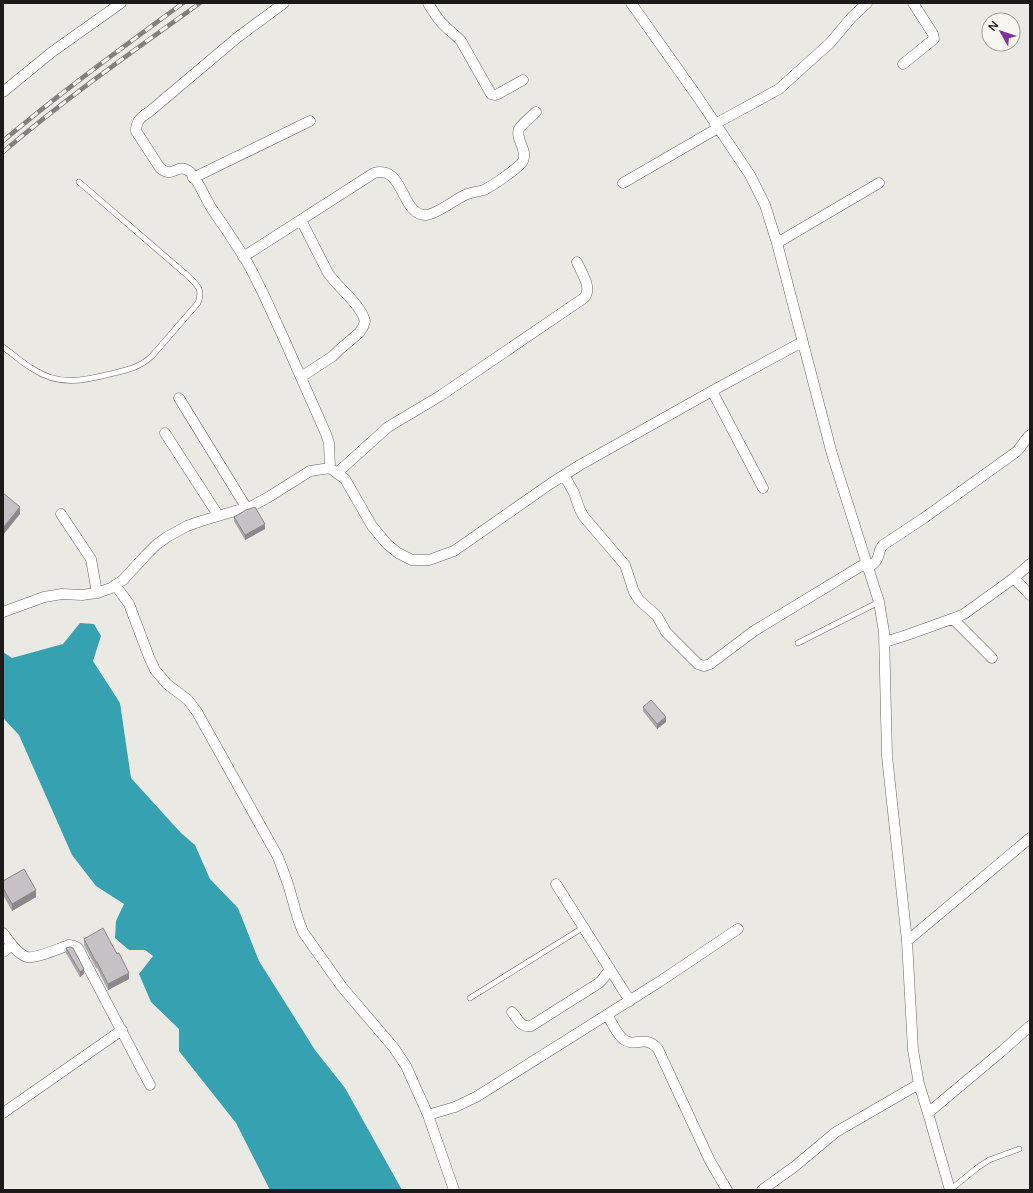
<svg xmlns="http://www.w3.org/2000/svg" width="1033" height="1193" font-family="'Varela Round',sans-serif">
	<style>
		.water { fill: #36a1b1 }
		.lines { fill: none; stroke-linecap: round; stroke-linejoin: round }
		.service-casing { stroke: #676762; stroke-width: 6 }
		.minor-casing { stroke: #676762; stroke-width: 11 }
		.service { stroke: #fff; stroke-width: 5 }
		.minor { stroke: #fff; stroke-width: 10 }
		.rail-casing { stroke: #81807c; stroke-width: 4.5 }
		.rail { stroke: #f7f6f0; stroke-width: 3; stroke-dasharray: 9; stroke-linecap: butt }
		.wall { fill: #aaa6a9 }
		.shaded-wall { fill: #8b878a }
		.building { fill: #c6c1c5; stroke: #8b878a }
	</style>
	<rect width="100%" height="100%" fill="#eae9e3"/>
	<path class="water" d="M80 623 94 624 101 636 93 661 120 703 131 778 181 833 195 845 210 879 238 908 259 961 315 1050 345 1088 402 1190H270L236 1123 179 1051V1029L151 1002 139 974 153 956 145 950H129L115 938 116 921 124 904 96 886 72 855 19 735 3 718V652L12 658 63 644Z"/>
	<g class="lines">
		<defs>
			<path id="service" d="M3 347C13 354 22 363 33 369 58 386 83 381 110 374 127 370 139 368 152 356L198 303C203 289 198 286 188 276L79 182
				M798 643 879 602
				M470 998 584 927
				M950 1190 977 1168 989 1160 1019 1149"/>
			<path id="minor" d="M284 3 238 37 149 112C141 117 136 121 136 131L160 168C174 180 177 161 190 172 197 178 206 200 212 209 224 226 236 244 247 262 261 287 272 313 284 339 298 370 312 402 326 434L329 443 330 468
				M428 3C433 11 437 19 444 25 449 31 456 35 461 41L491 94 495 95 498 94 523 80
				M631 3 699 99 750 175 765 205 777 243 832 454 879 602 884 632 887 756 907 941 913 1050 919 1084 928 1113 950 1190
				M903 64 934 39 933 34 913 3
				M3 92 52 52 121 3
				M715 124 779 89 830 43 852 17 867 3
				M193 178 310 121
				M623 183 718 128
				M301 220 328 273C339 289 359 302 365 321L363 327 359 333 339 350 333 356 301 377
				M777 243 879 183
				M243 257 374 173C404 164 401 216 426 215 437 214 453 201 463 196 470 192 477 192 484 190 492 186 519 168 523 161 528 150 515 139 519 129 522 124 532 116 536 112
				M712 391 763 488
				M179 398 246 507
				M165 433 218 515
				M337 473 388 427 440 396 584 298C593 288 581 272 577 262
				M564 475 574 493 580 510 584 517 625 565 634 592 639 600 657 616 666 632 698 664 704 666 710 664 754 631 866 563
				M61 514 91 559 97 593
				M868 568C870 566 874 564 876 561 880 556 878 550 883 545L924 518 1016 452C1022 447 1024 440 1030 435
				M1014 578 1030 595
				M115 585 124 597 129 604 149 657 155 670 167 684 188 700 197 712 278 857 288 884 298 919 303 932 342 987 394 1048 406 1066 428 1115 454 1190
				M3 612 44 597 62 594 82 595 97 593 111 588 123 580 147 554 156 545 167 537 187 526 201 521 252 506 267 498 310 471 330 468 345 479 372 526 387 544 398 553 412 560H429L454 551 550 484 580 465 712 391 802 342
				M953 619 992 658
				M885 642 907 635 957 617 964 614 1014 578 1030 564
				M556 884 630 1001
				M3 933C9 941 17 954 27 957 35 959 60 948 69 945L74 946 78 948 150 1085
				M907 941 1030 838
				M3 952 12 945
				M512 1012C518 1019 521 1028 531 1026L599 983 602 980 610 969
				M607 1015C612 1022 616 1033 623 1039 636 1049 644 1033 658 1049L710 1161 727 1190
				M3 1113 122 1030
				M928 1113 1002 1051 1030 1026
				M428 1115 455 1107 476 1097 659 982 738 929
				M762 1190 794 1167 836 1132 919 1084"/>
		</defs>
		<use href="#service" class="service-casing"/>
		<use href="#minor" class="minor-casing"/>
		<use href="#service" class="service"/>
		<use href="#minor" class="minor"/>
		<defs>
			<path id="rail" d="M3 141C61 92 122 48 183 3
				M3 152C65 99 133 51 200 3"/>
		</defs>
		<use href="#rail" class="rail-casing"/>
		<use href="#rail" class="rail"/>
	</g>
	<path class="wall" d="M234 517 265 529 245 540 234 521Z
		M643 707 666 722 657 729 643 711Z
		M3 881 36 897 12 911 3 895Z
		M84 939 129 979 108 990 97 968H96L84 945Z
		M66 948 84 974 80 977 66 953Z"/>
	<path class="shaded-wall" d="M20 507V514L3 535V528Z
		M265 524V529L245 540V535Z
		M666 717V722L657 729V724Z
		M36 890V897L12 911V904Z
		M84 969V974L80 977V972Z
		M129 973V979L108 990V984Z"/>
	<path class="building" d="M3 493 20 507 3 528Z
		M255 507 265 524 245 535 234 517 246 510Z
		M651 700 666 717 657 724 643 707Z
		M24 869 36 890 12 904 3 888V881Z
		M103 928 117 954 119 953 129 973 108 984 97 962H96L84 939Z
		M70 947 73 948 84 969 80 972 66 948Z"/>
	<rect width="1033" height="1193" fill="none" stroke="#1c1b19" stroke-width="8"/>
	<g transform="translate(1001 32) rotate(309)"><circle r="19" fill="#f7f6f0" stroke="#9f9e9a"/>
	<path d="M0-3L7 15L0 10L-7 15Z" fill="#82309f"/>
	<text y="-6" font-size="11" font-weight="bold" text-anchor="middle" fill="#1c1b19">N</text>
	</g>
</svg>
